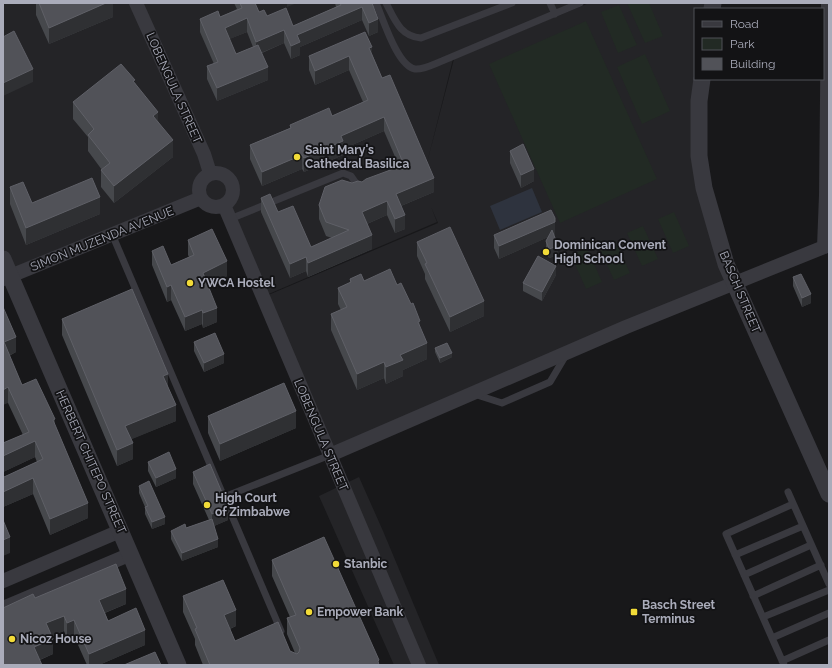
<svg xmlns="http://www.w3.org/2000/svg" width="832" height="668" font-family="Raleway,sans-serif">
	<style>
		.built { fill: #242427 }
		.green { fill: #222a24 }
		.water { fill: #2e333e }
		.lines { fill: none; stroke-linecap: round; stroke-linejoin: round }
		.service { stroke: #39393f; stroke-width: 7 }
		.minor { stroke: #39393f; stroke-width: 14 }
		.tertiary { stroke: #39393f; stroke-width: 17 }
		.wall { fill: #46484c; fill-rule: evenodd }
		.shaded-wall { fill: #2f3033 }
		.building { fill: #515258; stroke: #5f6067 }
		.poi-dot { fill: #f2db38; stroke: #131315; stroke-width: 1.5 }
		.labels { text-anchor: middle; dominant-baseline: central; stroke-width: 3.5; stroke-linejoin: round; paint-order: stroke }
		.street-label { font-size: 12px; fill: #aaacba; stroke: #131315 }
		.poi-label { font-size: 12px; font-weight: bold; fill: #aaacba; stroke: #131315; text-anchor: start }
	</style>
	<rect width="100%" height="100%" fill="#18181a"/>
	<path class="built" d="M3 3H585L453 59 427 163 454 59 589 3H711L710 9H695V79L697 102 729 281 331 451 266 296 438 223 431 207 437 222 264 296 223 204 211 205 206 202 9 274 3 259Z
		M359 477 383 531 439 665H394L319 496Z"/>
	<path class="green" d="M627 3H649L663 36 645 43Z
		M619 5 637 45 618 53 601 12Z
		M586 21 657 179 560 223 489 64Z
		M645 54 670 111 642 124 617 67Z
		M674 212 689 246 673 253 658 219Z
		M643 226 658 259 642 266 627 233Z
		M615 240 630 273 614 280 599 247Z
		M587 248 602 282 586 289 571 255Z"/>
	<path class="water" d="M532 188 542 212 500 230 490 206Z"/>
	<g class="lines">
		<path class="service" d="M376 3C383 18 397 66 415 69 423 70 434 64 442 61L580 3
			M386 3C395 20 400 36 421 38L512 3
			M550 3 555 14
			M230 219 343 173 351 176 360 189
			M112 234 281 631
			M474 394 502 403 550 382 566 355
			M788 492 829 584
			M224 497 330 455
			M735 555 803 526
			M744 575 811 545
			M753 596 821 565
			M763 617 829 590
			M772 638 829 613
			M782 661 829 640
			M784 665 726 534 793 504"/>
		<path class="minor" d="M136 3 204 154 210 173
			M199 190a17 17 0 1 1 34 0a17 17 0 1 1-34 0Z
			M224 205 419 665
			M824 247 826 195 828 3
			M3 279 201 198
			M330 455 626 327 829 245
			M3 581 120 531
			M3 608 131 554"/>
		<path class="tertiary" d="M712 9 713 3
			M702 79 699 101V156L704 188 726 264 829 494
			M3 259 178 665"/>
	</g>
	<path class="wall" d="M36 3H113V17L49 44 36 15Z
		M234 3H255L259 12 267 16 293 26 336 7 335 3H372L378 32 369 36 362 20 300 47V55L291 59 284 43 262 53 268 80 217 101 207 79V66L214 64 200 32V19L220 17 237 9ZM247 32 253 47 236 54 229 39Z
		M372 54 382 78 434 192 401 206 405 229 395 233 387 215 367 224 372 249 308 277 306 271 290 278 261 212V198L278 212 311 247 332 238 326 236 319 219V205L352 183 362 182 399 166 384 131 343 149V155L304 172 302 169 262 186 250 159V145L290 128V125L332 116 363 102 349 70 315 85 309 70V56Z
		M135 83 158 121 173 157 114 203 101 187V170H102L88 151V137L73 119V102Z
		M510 151 534 181 521 188 510 163Z
		M10 187 32 203 100 214 26 245 10 204Z
		M555 234 554 235 558 255 549 258 546 250V241L548 237 499 259 494 248V235Z
		M188 240 227 276 208 285 217 322 203 328 202 324 185 331 171 300 167 302 152 265V251L171 265 189 257 188 255Z
		M417 242 484 316 450 332 425 279V274L417 256Z
		M556 275 542 301 523 291V283Z
		M793 277 811 303 802 307 793 286Z
		M350 279 397 285 420 329 427 359 403 370V376L386 384 384 378 357 390 331 330V314L341 310 338 304V288L350 283Z
		M3 307 16 352 9 356 22 385 55 426 88 518 50 535 33 494 3 507V474L4 477 37 462 35 457 3 472V443L23 435 8 403Z
		M62 319 168 388 176 421 131 439 133 459 117 466 62 335Z
		M194 342 224 363 204 372 194 351Z
		M435 348 452 357 440 363 435 352Z
		M208 416 296 428 220 461 208 433Z
		M148 462 176 478 156 487 148 471Z
		M193 472 228 520 214 526 218 547 182 561 171 539V531L186 528 209 520 193 484Z
		M139 486 165 524 152 529 145 514V507L139 493Z
		M272 560 379 665H203L195 645V639L183 612V596L236 626 230 629 235 641 290 651 295 653 287 634V618L290 617 272 576Z
		M35 598 126 604 105 613 108 621 145 645 99 665H87L74 636 67 639 64 631 52 636 53 654 40 660 3 665Z"/>
	<path class="shaded-wall" d="M106 3H113V17L49 44V28Z
		M287 3H297L287 7Z
		M362 7V20L300 47V55L291 59V46L297 35Z
		M247 18V32L225 41V28Z
		M378 19V32L369 36V23Z
		M284 30V43L256 55V42Z
		M372 47V61L369 48Z
		M349 56V70L315 85V71Z
		M268 67V80L217 101V88Z
		M33 69V82L3 96V83Z
		M158 112V129L153 116Z
		M384 117V131L343 149V155L304 172V158L341 136Z
		M173 140V157L114 203V186Z
		M302 155V169L262 186V172Z
		M534 169V181L521 188V175Z
		M434 178V192L396 208V194Z
		M100 197V214L26 245V228Z
		M387 201V215L362 226V212Z
		M405 215V229L395 233V219Z
		M555 222V234L499 259V246Z
		M372 235V249L308 277V263Z
		M558 246V255L549 258V249Z
		M306 257V271L290 278V264Z
		M227 261V276L203 288V273Z
		M556 266V275L542 301V292Z
		M171 285V300L167 302V287Z
		M811 294V303L802 307V298Z
		M484 301V316L450 332V317Z
		M217 308V322L203 328V313Z
		M202 310V324L185 331V317Z
		M420 321V337L418 322Z
		M16 337V352L4 358V342Z
		M427 343V359L403 370V376L386 384V367L400 355Z
		M452 353V357L440 363V358Z
		M224 354V363L204 372V363Z
		M384 362V378L357 390V374Z
		M168 374V390L163 376Z
		M8 387V403L3 405V390Z
		M176 405V421L125 442V426Z
		M296 411V428L220 461V444Z
		M55 419V435L53 420Z
		M35 441V457L3 472V456Z
		M133 443V459L117 466V450Z
		M176 469V478L156 487V478Z
		M33 478V494L3 507V492Z
		M88 503V518L50 535V519Z
		M228 507V520L212 527V514Z
		M165 517V524L152 529V522Z
		M10 537V553L3 556V540Z
		M218 539V547L182 561V553Z
		M126 589V604L99 615V600Z
		M236 610V626L224 631V615Z
		M64 616V631L46 639V623Z
		M74 620V636L67 639V623Z
		M145 630V645L99 665H89V654Z
		M53 639V654L34 662V647Z"/>
	<path class="building" d="M39 3H106L49 28Z
		M240 3H255L259 12 264 10 267 16 286 8 293 26 341 5 340 3H372L378 19 369 23 362 7 297 35 300 42 291 46 284 30 256 42 247 18 225 28 236 54 258 45 268 67 217 88 207 66 218 62 200 19 218 11 220 17 242 8Z
		M14 31 33 69 3 83V37Z
		M365 32 372 47 369 48 382 78 390 75 434 178 396 194 405 215 395 219 387 201 362 212 372 235 308 263 306 257 290 264 261 198 270 194 278 212 293 206 311 247 349 230 326 222 319 205 325 187 342 180 352 183 358 181 362 182 366 179 404 165 384 117 341 136 343 141 304 158 302 155 262 172 250 145 291 128 290 125 329 108 332 116 368 100 349 56 315 71 309 56Z
		M121 64 135 80 133 81 158 112 153 116 173 140 114 186 101 170 110 163 88 135 94 129 73 102Z
		M523 144 534 169 521 175 510 151Z
		M92 178 100 197 26 228 10 187 23 182 32 203Z
		M551 210 555 218V222L499 246 494 235Z
		M450 227 484 301 450 317 425 264 427 263 417 242Z
		M212 229 227 261 203 273 217 308 203 313 202 310 185 317 171 285 167 287 152 251 163 246 171 265 194 255 188 240Z
		M552 230 558 246 549 249 546 241Z
		M538 256 556 266 542 292 523 283Z
		M390 269 397 285 401 283 411 304 413 303 420 321 418 322 427 343 400 355 403 360 386 367 384 362 357 374 331 314 347 307 338 288 351 282 350 279 361 274 364 281Z
		M801 274 811 294 802 298 793 277Z
		M132 289 168 374 163 376 176 405 125 426 133 443 117 450 62 319Z
		M3 307 16 337 4 342 22 385 36 379 55 419 53 420 88 503 50 519 33 478 3 492V474L4 477 43 459 35 441 3 456V443L29 432 8 387 3 390Z
		M215 333 224 354 204 363 194 342Z
		M447 343 452 353 440 358 435 348Z
		M284 383 296 411 220 444 208 416Z
		M169 452 176 469 156 478 148 462Z
		M210 464 228 507 212 514 193 472Z
		M149 481 165 517 152 522 145 507 148 506 139 486Z
		M212 519 218 539 182 553 171 531 185 524 186 528Z
		M3 520 10 537 3 540Z
		M324 537 379 660 378 661 379 665H210L195 629 197 628 183 596 223 580 236 610 224 615 235 641 278 622 290 651 297 654 299 652 300 648 287 618 296 615 272 560Z
		M116 564 126 589 99 600 108 621 136 608 145 630 89 654 74 620 67 623 64 616 46 623 53 639 34 647 42 665H3V608L33 594 35 598Z
		M155 652 161 665H124Z"/>
	<g class="poi-dot">
		<circle cx="297" cy="157" r="4"/>
		<circle cx="546" cy="252" r="4"/>
		<circle cx="190" cy="283" r="4"/>
		<circle cx="207" cy="505" r="4"/>
		<circle cx="336" cy="564" r="4"/>
		<circle cx="309" cy="612" r="4"/>
		<rect x="630" y="608" width="8" height="8" rx="2"/>
		<circle cx="12" cy="639" r="4"/>
	</g>
	<g class="labels">
		<g class="street-label">
			<text transform="translate(174 88) rotate(66)">LOBENGULA STREET</text>
			<text transform="translate(102 239) rotate(-22)">SIMON MUZENDA AVENUE</text>
			<text transform="translate(740 292) rotate(67)">BASCH STREET</text>
			<text transform="translate(321 435) rotate(67)">LOBENGULA STREET</text>
			<text transform="translate(91 462) rotate(66)">HERBERT CHITEPO STREET</text>
		</g>
		<g class="poi-label">
			<text x="305" y="150">Saint Mary's<tspan x="305" dy="14">Cathedral Basilica</tspan></text>
			<text x="554" y="245">Dominican Convent<tspan x="554" dy="14">High School</tspan></text>
			<text x="198" y="283">YWCA Hostel</text>
			<text x="215" y="498">High Court<tspan x="215" dy="14">of Zimbabwe</tspan></text>
			<text x="344" y="564">Stanbic</text>
			<text x="642" y="605">Basch Street<tspan x="642" dy="14">Terminus</tspan></text>
			<text x="317" y="612">Empower Bank</text>
			<text x="20" y="639">Nicoz House</text>
		</g>
	</g>
	<rect width="832" height="668" fill="none" stroke="#aaacba" stroke-width="8"/>
	<rect x="694" y="8" width="130" height="72" fill="#131315" stroke="#4f5057"/>
	<rect x="702" y="21" width="20" height="6" fill="#39393f" stroke="#4f5057"/>
	<text x="730" y="28" font-size="12" fill="#aaacba">Road</text>
	<rect x="702" y="38" width="20" height="12" fill="#222a24" stroke="#4f5057"/>
	<text x="730" y="48" font-size="12" fill="#aaacba">Park</text>
	<rect x="702" y="58" width="20" height="12" fill="#515258" stroke="#4f5057"/>
	<text x="730" y="68" font-size="12" fill="#aaacba">Building</text>
</svg>
